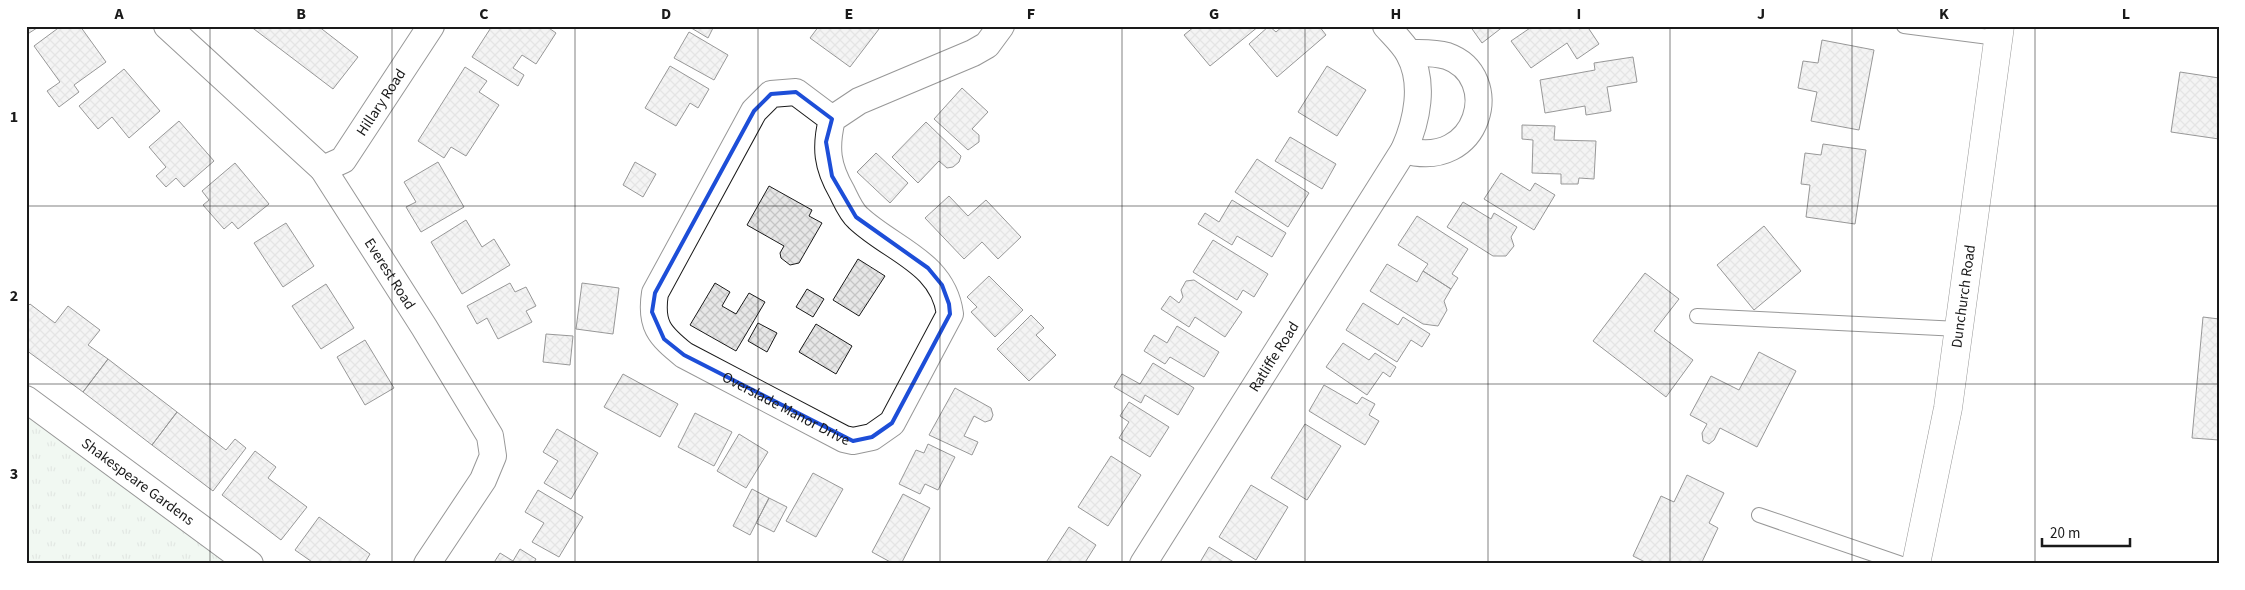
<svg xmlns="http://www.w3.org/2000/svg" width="2245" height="590" font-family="'Source Sans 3',sans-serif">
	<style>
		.grass { fill: url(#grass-tufts); stroke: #6a6a6a }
		.building { fill: url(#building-cross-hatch); stroke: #1a1a1a }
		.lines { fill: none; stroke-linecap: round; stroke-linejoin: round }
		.service-casing { stroke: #1a1a1a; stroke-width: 16 }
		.minor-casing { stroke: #1a1a1a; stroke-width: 28 }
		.trunk-casing { stroke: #1a1a1a; stroke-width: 29 }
		.service { stroke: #fff; stroke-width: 14 }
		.minor { stroke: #fff; stroke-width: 26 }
		.trunk { stroke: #fff; stroke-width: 28 }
		.marked { fill: none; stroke: #1d4ed8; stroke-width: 4; stroke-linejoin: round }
		.grid { fill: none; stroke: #1a1a1a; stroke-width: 1; stroke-opacity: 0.55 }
		.labels { text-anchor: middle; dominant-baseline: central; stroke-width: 4; stroke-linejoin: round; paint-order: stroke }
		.street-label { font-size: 15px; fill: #1a1a1a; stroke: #fff }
		.neatline { fill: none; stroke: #1a1a1a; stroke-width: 2 }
		.grid-label { font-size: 16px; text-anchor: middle; font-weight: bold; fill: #1a1a1a }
	</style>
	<defs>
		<pattern id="grass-tufts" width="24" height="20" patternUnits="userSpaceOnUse" patternTransform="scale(1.25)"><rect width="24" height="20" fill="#e0efe3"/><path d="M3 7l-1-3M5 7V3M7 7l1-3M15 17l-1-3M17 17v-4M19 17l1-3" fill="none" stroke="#c0ccc2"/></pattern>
		<pattern id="building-cross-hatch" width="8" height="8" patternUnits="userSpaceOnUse" patternTransform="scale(1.25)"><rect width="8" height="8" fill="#e6e6e6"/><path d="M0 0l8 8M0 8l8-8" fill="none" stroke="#c5c5c5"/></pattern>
	</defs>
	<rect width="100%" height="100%" fill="#fff"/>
	<path class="grass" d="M26 414 230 564H26Z"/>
	<path class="building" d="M26 26H40L26 35Z
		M61 26H80L106 62 74 85 79 92 59 107 47 91 60 82 34 46Z
		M250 26H318L358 57 333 89Z
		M492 26H546L556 33 536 64 522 55 513 68 524 75 518 86 472 57Z
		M688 26H714L708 38Z
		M819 26H875L879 29 850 67 810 38Z
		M1195 26H1259L1210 66 1184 35Z
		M1269 26 1276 32 1283 26H1319L1326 35 1277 77 1249 44Z
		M1470 26H1504L1482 43Z
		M1533 26H1577L1579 29 1587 26 1599 44 1577 59 1567 43 1531 68 1511 41Z
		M689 32 728 55 714 80 674 58Z
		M1822 40 1874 50 1859 130 1811 121 1817 92 1798 88 1803 61 1818 63Z
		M1633 57 1637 82 1607 87 1611 111 1586 115 1585 106 1545 113 1540 80 1595 70 1594 63Z
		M670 66 709 89 698 108 690 103 676 126 645 108Z
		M1327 66 1366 90 1337 136 1298 112Z
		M465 67 487 81 479 92 499 105 466 156 451 147 444 158 418 141Z
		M124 69 160 111 129 138 112 117 98 129 79 106Z
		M2180 72 2219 78V139L2171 132Z
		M962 88 988 112 972 129 979 135V142L968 150 934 119Z
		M179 121 214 161 184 187 176 178 166 187 156 176 166 167 149 147Z
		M926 122 961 156 959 162 953 167 947 168 939 161 918 183 892 157Z
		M1522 125 1555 126 1554 140 1596 141 1594 179 1579 178 1578 184H1561V174L1532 173 1533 140 1522 139Z
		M1290 137 1336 164 1322 189 1275 161Z
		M1823 144 1866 150 1855 224 1806 217 1810 185 1801 184 1805 153 1821 155Z
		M876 153 908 183 890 203 857 172Z
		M1257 159 1309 193 1288 227 1235 192Z
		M438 162 464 207 421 232 406 207 416 202 404 182Z
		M635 162 656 174 643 197 623 185Z
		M235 163 269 204 238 229 232 222 224 229 203 205 209 200 202 191Z
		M1501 173 1530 191 1535 183 1555 195 1534 230 1484 199Z
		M769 186 812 210 809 216 822 223 799 263 790 265 781 258 780 253 784 246 747 225Z
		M949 196 968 216 986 200 1021 237 998 259 982 242 964 259 925 218Z
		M1232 200 1286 233 1272 257 1237 236 1232 245 1198 224 1205 213 1219 222Z
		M1463 202 1491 219 1494 213 1517 227 1511 237 1514 246 1506 256H1493L1447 227Z
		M1417 216 1468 249 1452 274 1458 278 1451 289 1423 271 1428 264 1398 245Z
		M466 220 482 247 494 239 510 265 462 294 431 242Z
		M286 223 314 266 283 287 254 243Z
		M1764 226 1801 271 1754 310 1717 265Z
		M1213 240 1268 274 1254 297 1243 290 1237 300 1193 272Z
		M858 259 885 276 859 316 833 300Z
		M1387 264 1417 282 1423 271 1451 289 1444 301 1447 310 1438 326 1423 324 1370 291Z
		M1645 273 1679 299 1654 331 1693 360 1666 397 1593 341Z
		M989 276 1023 310 995 337 971 312 977 307 967 297Z
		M1194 280 1242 312 1225 337 1195 317 1189 327 1161 309 1170 296 1179 303 1183 297 1181 290 1186 281Z
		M510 283 515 292 526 287 536 306 526 311 532 322 498 339 487 318 477 324 467 306Z
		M582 283 619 288 613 334 576 329Z
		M715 283 730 292 722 306 736 314 749 293 765 302 736 351 690 325Z
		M326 284 354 328 321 349 292 306Z
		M807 289 824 299 813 317 796 307Z
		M1363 303 1398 325 1403 317 1430 334 1422 347 1411 340 1397 362 1346 330Z
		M30 304 55 323 68 306 100 330 88 345 108 359 83 392 26 350V308Z
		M1031 315 1044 328 1036 335 1056 355 1029 381 997 349Z
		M2203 317 2219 319V440L2192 438Z
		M758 323 777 333 767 352 748 341Z
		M816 324 852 346 836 374 799 352Z
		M1177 326 1219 352 1204 377 1170 357 1165 364 1144 351 1154 335 1167 343Z
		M546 334 573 336 570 365 543 362Z
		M365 340 394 388 365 405 337 357Z
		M1343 343 1369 360 1375 353 1396 367 1390 377 1383 372 1367 395 1326 367Z
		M1759 352 1796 371 1757 447 1720 428 1714 440 1709 444 1703 441 1702 433 1707 424 1690 415 1711 376 1739 390Z
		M108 359 177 412 152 445 83 392Z
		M1153 363 1194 388 1178 415 1145 395 1141 403 1114 387 1122 374 1140 384Z
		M623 374 678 404 660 437 604 407Z
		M1324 385 1357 404 1362 397 1375 404 1369 415 1379 421 1365 445 1309 411Z
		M955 388 991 408 993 415 991 420 985 422 974 416 964 436 978 442 972 455 929 435Z
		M1129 402 1169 427 1150 457 1119 438 1129 422 1120 416Z
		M177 412 226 450 235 439 246 448 213 491 152 445Z
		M695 413 732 432 714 466 678 447Z
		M1305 424 1341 446 1307 500 1271 478Z
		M557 429 598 453 571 499 544 483 558 461 543 452Z
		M739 434 768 452 746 488 717 471Z
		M928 444 955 457 938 490 925 484 920 494 899 484 916 450 924 453Z
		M255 451 276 467 268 478 307 507 281 540 222 495Z
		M1111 456 1141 475 1108 526 1078 507Z
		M813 473 843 489 816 537 786 521Z
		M1687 475 1724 493 1709 523 1718 528 1701 564H1649L1633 556 1661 496 1674 502Z
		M1251 485 1288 507 1256 560 1219 537Z
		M752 489 769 498 750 535 733 526Z
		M538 490 583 517 559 557 532 542 544 523 525 512Z
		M903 494 930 508 901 564H894L872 552Z
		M769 498 787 507 774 532 756 523Z
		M319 517 370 554 364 564H315L295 550Z
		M1069 527 1096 545 1084 564H1045Z
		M1209 547 1237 564H1199Z
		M520 549 536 559 533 564H493L500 553 513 561Z"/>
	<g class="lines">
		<defs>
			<path id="service" d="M1904 26 1997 38
				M1697 316 1959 329
				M1759 515 1902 564"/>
			<g id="minor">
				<path id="s1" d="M167 26 323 169 424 327 490 436 493 456 483 480 427 564"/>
				<path id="s2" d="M832 119 796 92 771 94 754 111 655 293C650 325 659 335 684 355L844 439 853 441 872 437 892 423 950 314C943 262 892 250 858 218 851 212 846 200 842 192 827 166 825 148 832 119L859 101 973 53 987 45 1001 26"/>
				<path d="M1404 150C1480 172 1504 76 1447 56 1434 52 1422 53 1409 53"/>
				<path id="s3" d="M323 169 343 160 431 26"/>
				<path id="s4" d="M26 399 250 564"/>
				<path id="s5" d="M1143 564 1404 150C1417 121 1425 83 1409 54 1404 44 1394 35 1386 26"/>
			</g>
			<g id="trunk">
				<path id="s6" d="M1916 564 1948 408 2000 26"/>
			</g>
		</defs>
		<use href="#service" class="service-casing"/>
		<use href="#minor" class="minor-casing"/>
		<use href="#trunk" class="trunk-casing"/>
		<use href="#service" class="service"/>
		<use href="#minor" class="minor"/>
		<use href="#trunk" class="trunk"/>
	</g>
	<path d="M0 0H2245V590H0ZM796 92 832 119 826 142 832 176 856 217 928 268 942 285 949 304 950 314 892 423 872 437 853 441 684 355 664 339 652 312 655 293 754 111 771 94Z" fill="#fff" fill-opacity=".55" fill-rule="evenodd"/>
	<path class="marked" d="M796 92 832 119 826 142 832 176 856 217 928 268 942 285 949 304 950 314 892 423 872 437 853 441 684 355 664 339 652 312 655 293 754 111 771 94Z"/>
	<path class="grid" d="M210 26V564M392 26V564M575 26V564M758 26V564M940 26V564M1122 26V564M1305 26V564M1488 26V564M1670 26V564M1852 26V564M2035 26V564M26 206H2219M26 384H2219"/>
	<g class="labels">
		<g class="street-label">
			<text stroke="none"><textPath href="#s3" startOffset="91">Hillary Road</textPath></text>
			<text stroke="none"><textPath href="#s1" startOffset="336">Everest Road</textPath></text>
			<text stroke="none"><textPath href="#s6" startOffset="272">Dunchurch Road</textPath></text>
			<text stroke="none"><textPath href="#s5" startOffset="245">Ratliffe Road</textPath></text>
			<text stroke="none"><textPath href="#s2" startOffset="490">Overslade Manor Drive</textPath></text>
			<text stroke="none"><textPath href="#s4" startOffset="139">Shakespeare Gardens</textPath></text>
		</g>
	</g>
	<rect width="2245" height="590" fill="none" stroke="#ffffff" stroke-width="55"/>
	<path d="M2042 538v8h88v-8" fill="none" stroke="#1a1a1a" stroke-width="2.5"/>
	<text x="2050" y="538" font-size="15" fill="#1a1a1a" stroke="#ffffff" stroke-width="4" paint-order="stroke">20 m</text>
	<rect x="28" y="28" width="2190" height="534" class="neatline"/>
	<g class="grid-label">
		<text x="119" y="19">A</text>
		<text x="301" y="19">B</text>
		<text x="484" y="19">C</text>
		<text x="666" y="19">D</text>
		<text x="849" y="19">E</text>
		<text x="1031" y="19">F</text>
		<text x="1214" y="19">G</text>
		<text x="1396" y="19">H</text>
		<text x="1579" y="19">I</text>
		<text x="1761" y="19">J</text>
		<text x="1944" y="19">K</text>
		<text x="2126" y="19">L</text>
		<text x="14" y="122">1</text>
		<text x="14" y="301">2</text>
		<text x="14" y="479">3</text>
	</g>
</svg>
